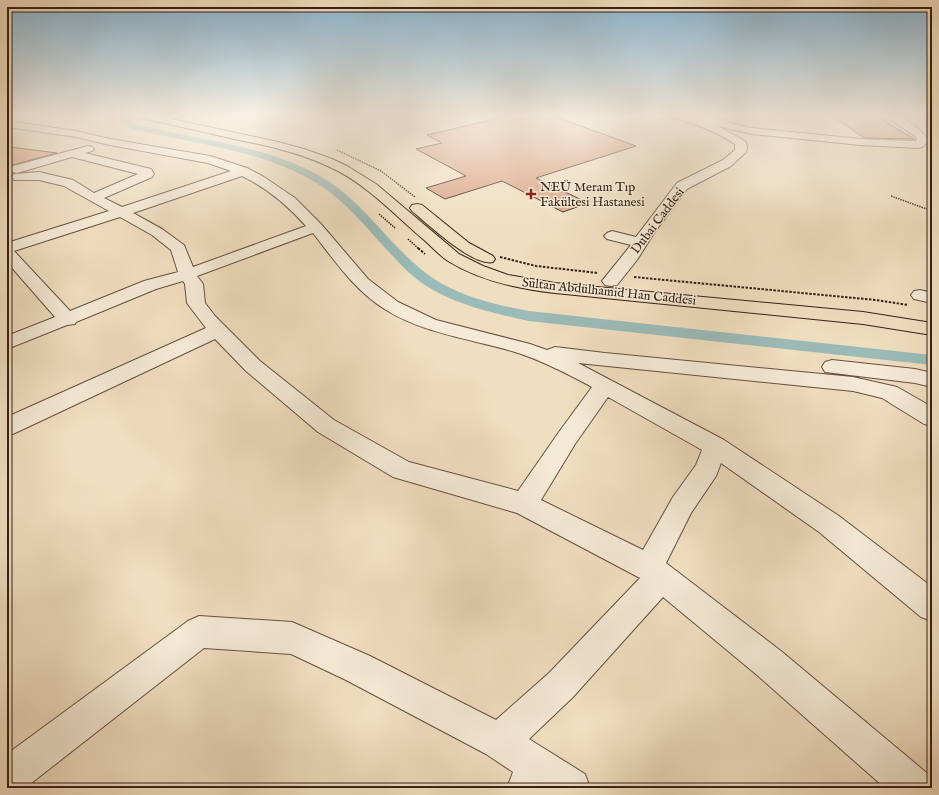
<svg xmlns="http://www.w3.org/2000/svg" width="939" height="795" font-family="'IM FELL English',serif">
	<style>
		.lines { fill: none; stroke-linecap: round; stroke-linejoin: round }
		.canal { fill: #9bbbb8; fill-rule: evenodd }
		.building { fill: #daa485; stroke: #372114 }
		.minor-casing { stroke: #65503f; stroke-width: 2 }
		.major-casing { stroke: #372114; stroke-width: 2 }
		.path-far1 { stroke: #372114; stroke-width: 1.5; stroke-dasharray: 1.5 1; stroke-linecap: butt }
		.path { stroke: #372114; stroke-width: 2; stroke-dasharray: 2.5 1.5; stroke-linecap: butt }
		.minor { fill: #f5ead6; fill-rule: evenodd }
		.major { fill: #f0dec0; fill-rule: evenodd }
		.poi-dot { fill: #8f2418; stroke: #f5ead6; stroke-width: 1.5 }
		.labels { text-anchor: middle; dominant-baseline: central; stroke-width: 3; stroke-linejoin: round; paint-order: stroke }
		.far-poi-label { font-size: 13px; fill: #372114; stroke: #f5ead6; text-anchor: start }
		.far-street-label { font-size: 13px; fill: #372114; stroke: #f5ead6 }
	</style>
	<rect width="100%" height="100%" fill="#f0dec0"/>
	<filter id="stains"><feTurbulence type="fractalNoise" baseFrequency=".005" numOctaves="4"/><feColorMatrix values="0 0 0 0 .2 0 0 0 0 .09 0 0 0 0 .02 0 0 0 .5 -.17"/></filter>
	<radialGradient id="worn" r=".72"><stop offset=".6" stop-color="#630" stop-opacity="0"/><stop offset="1" stop-color="#630" stop-opacity=".3"/></radialGradient>
	<g class="lines">
		<path class="canal" d="M123 116H129L131 121 139 125C199 140 265 145 320 176 361 199 386 241 422 270 452 295 492 304 529 311L932 355V365L529 321C489 312 446 303 414 277 404 269 397 260 388 251 365 226 343 198 313 181 259 149 192 144 133 129L124 124 122 118Z"/>
	</g>
	<path class="building" d="M516 114H548L636 146 536 178 588 203 563 212 502 181 445 199 426 188 466 176 416 149 442 143 427 135Z
		M830 114H873L914 139 864 138Z
		M7 147 18 148 57 153 13 165 7 168Z"/>
	<g class="lines">
		<defs>
			<path id="minor" d="M168 114H183L182 116 161 122 156 119 157 117Z
				M665 114H681L687 115 686 114C709 114 730 124 752 128L861 139 915 141 917 140 915 136 882 114C899 112 920 127 929 141L922 147 918 148 861 145 752 134 718 126 745 141C747 144 748 150 745 153L731 166 687 189 654 233 637 260 617 285 611 286 605 285 602 281 631 245 607 239 604 236 607 233 612 231 636 237 677 183 723 160 735 150V144C714 130 691 122 666 116Z
				M7 121 76 131 110 139 210 156 247 168 264 177 295 198 321 224 368 279 398 302 436 320 530 344 547 350 555 347 605 353 853 377 897 387 932 407V426L924 424 882 398 853 391 578 363 724 440 839 516 932 587V621L921 617 819 532 721 463 716 476 691 513 666 563 781 651 928 774 932 788H885L757 675 663 597 573 697 529 739 585 774 590 788H507L513 772 486 754 346 680 291 654 204 648 25 788H7V754L188 621 199 616 292 622 370 656 496 720 549 673 640 578 517 513 393 477 318 432 246 371 215 339 15 433 7 436V417L206 328 187 303 185 284 183 281 156 289 76 322 75 324 67 325 7 349V336L55 317 7 262V243L109 211 64 186 39 180H14L12 177 14 174 39 172 73 180 94 193 138 174 72 157 17 173 13 172 11 169 13 166 88 146 92 147 94 149 92 151 85 153 151 169 154 174 152 177 104 198 122 207 231 171 208 163 110 145 76 137 7 127ZM242 176C267 188 287 205 306 226L193 267 184 245 162 229 133 213ZM120 217 152 235 171 250 178 272 144 281 70 311 14 251ZM313 233C335 261 355 291 386 310 425 334 472 339 515 352 541 360 568 374 592 387L559 432 518 491 409 462 334 420 260 361 215 316 205 303 203 284 197 276ZM608 397 702 450 696 465 673 497 643 550 541 500 575 444Z
				M920 290 932 293V303L914 299 911 295 914 291Z
				M832 360 915 369 932 373V387L915 383 825 372 822 367 825 362Z"/>
			<path id="major" d="M131 114H148L278 142 304 149 332 159 347 166 376 184 459 254 483 266 508 275 555 283 863 312 932 323V335L863 324 555 293C519 289 480 281 448 261 439 255 431 246 423 239 396 216 370 188 338 171 305 154 270 146 234 139 201 131 169 124 136 117Z
				M417 204 422 205 469 243 493 256 495 259 493 262C473 267 428 224 412 211L410 208 412 205Z"/>
		</defs>
		<use href="#minor" class="minor-casing"/>
		<use href="#major" class="major-casing"/>
		<path class="path-far1" d="M337 150 381 171 415 197
			M891 196 932 211
			M379 214 395 228
			M408 239 419 249"/>
		<path class="path" d="M418 248 425 254
			M500 257 536 266 598 273
			M634 277 876 300 908 305"/>
		<use href="#minor" class="minor"/>
		<use href="#major" class="major"/>
	</g>
	<linearGradient id="sky" x2="0" y2="1"><stop stop-color="#89b7d5"/><stop offset="0.51" stop-color="#f8f0e3"/><stop offset="1" stop-color="#f8f0e3" stop-opacity="0"/></linearGradient>
	<rect width="939" height="225" fill="url(#sky)"/>
	<path class="poi-dot" d="M529 188h4v4h4v4h-4v4h-4v-4h-4v-4h4z"/>
	<g class="labels">
		<g class="far-poi-label">
			<text x="540" y="187">NEÜ Meram Tıp<tspan x="540" dy="15">Fakültesi Hastanesi</tspan></text>
		</g>
		<g class="far-street-label">
			<text transform="translate(658 221) rotate(-53)">Dubai Caddesi</text>
			<text transform="translate(609 292) rotate(6)">Sultan Abdülhamid Han Caddesi</text>
		</g>
	</g>
	<rect width="939" height="795" fill="none" stroke="#f0dec0" stroke-width="24"/>
	<rect x="8" y="8" width="923" height="779" fill="none" stroke="#372114" stroke-width="2"/>
	<rect x="12" y="12" width="915" height="771" fill="none" stroke="#372114"/>
	<rect width="100%" height="100%" filter="url(#stains)"/>
	<rect width="100%" height="100%" fill="url(#worn)"/>
</svg>
